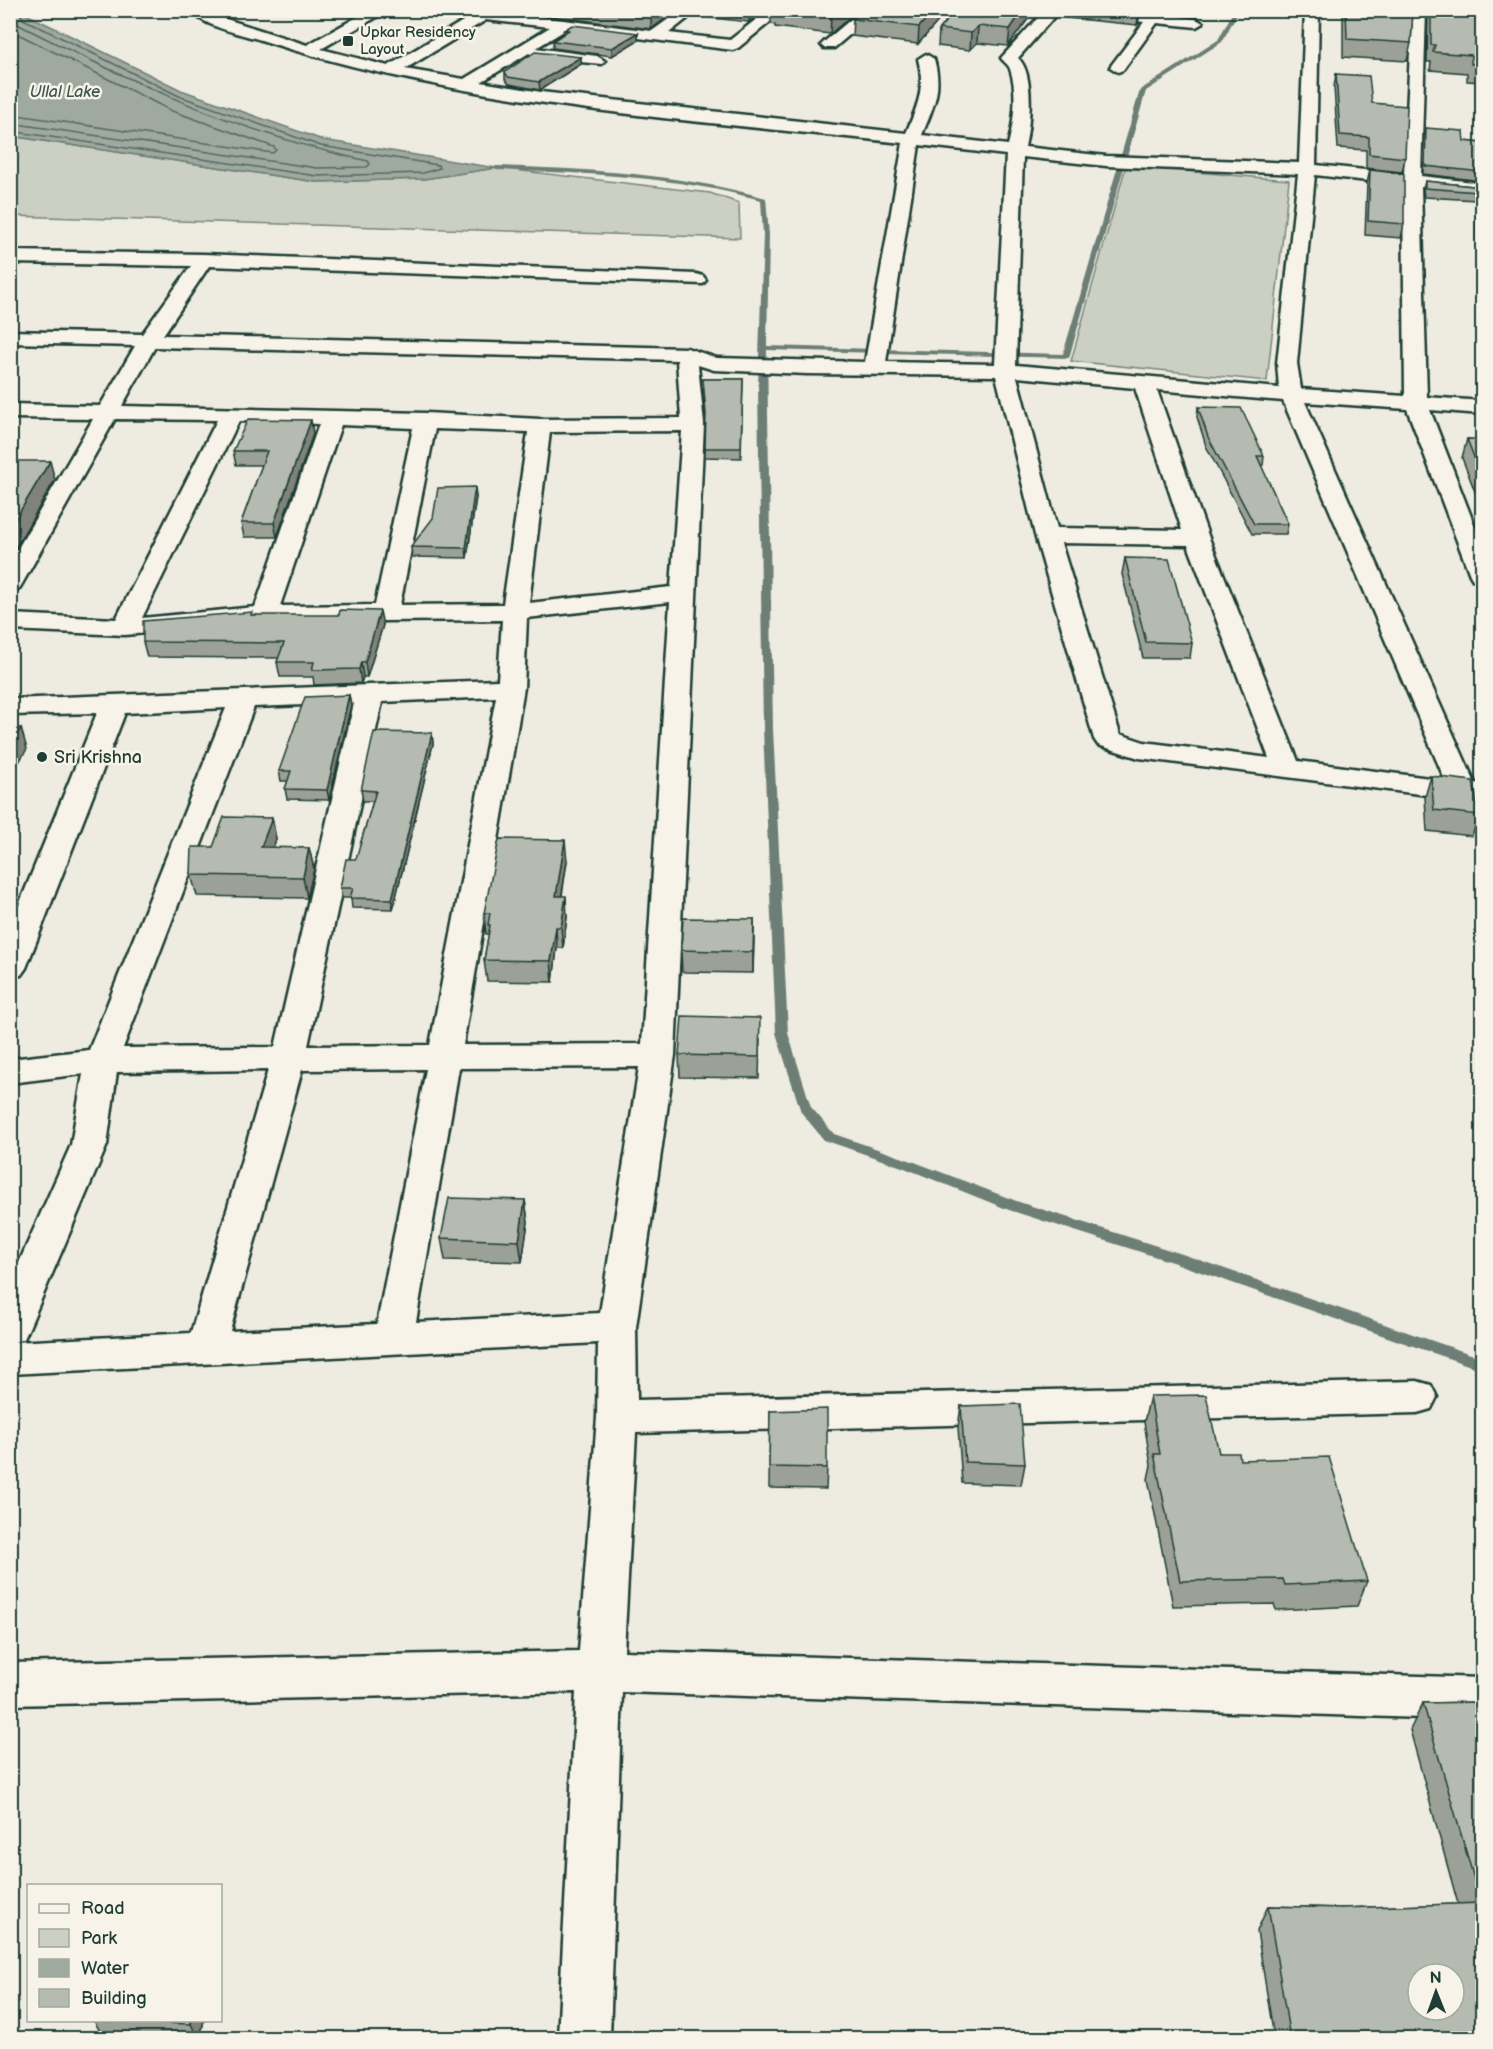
<svg xmlns="http://www.w3.org/2000/svg" width="1493" height="2049" font-family="'Balsamiq Sans',sans-serif">
  <rect width="100%" height="100%" fill="#eeece1"/>
  <filter id="ink" filterUnits="userSpaceOnUse"><feTurbulence type="fractalNoise" baseFrequency=".0167" numOctaves="2"/><feDisplacementMap in="SourceGraphic" scale="12" xChannelSelector="R" yChannelSelector="G"/><feConvolveMatrix kernelMatrix="1 2 1 2 8 2 1 2 1" color-interpolation-filters="sRGB"/></filter>
  <g filter="url(#ink)">
    <g fill="#cccfc4" stroke="#76867c" stroke-width="1.5">
      <polygon points="10,136 316,182 424,179 496,168 710,193 739,203 740,238 11,216"/>
      <polygon points="1126,166 1289,180 1267,381 1071,361"/>
    </g>
    <polygon fill="#9fa99f" stroke="#6c7e74" stroke-width="1.5" points="10,11 20,11 181,90 323,140 496,168 424,179 316,182 11,136"/>
    <g fill="none" stroke-linecap="round" stroke-linejoin="round">
      <g stroke="#52685f" stroke-width="1.5">
        <polyline points="10,30 172,111 274,147 276,150 273,153 10,114"/>
        <path d="M10,123L317,168L367,167L370,164L368,161C243,135 132,82 19,25L13,19L11,10"/>
        <polyline points="10,131 317,176 423,173 440,168 438,165 321,146 179,96 23,19 19,10"/>
      </g>
      <path fill="#6c7e74" fill-rule="evenodd" d="M1234,10H1239L1222,42L1146,91L1069,358L767,350L773,729L788,1033L811,1107L834,1134L912,1161L1019,1202L1182,1254L1482,1358V1370L1172,1262L1009,1210L902,1167L824,1140L801,1112L776,1033L763,729L758,387L763,235L761,200C674,176 586,173 496,170L493,168L496,166C588,169 677,173 766,198L769,235L767,346L1063,354L1140,90L1218,40Z"/>
      <g stroke="#1f3d34" stroke-width="5">
        <g id="minor">
          <path d="M190,10H209L223,18L307,45L370,10H389L321,49L388,66L468,18L442,14L435,10H482L652,31L681,10H698L669,33L730,40L768,10H785L738,48L733,50L567,29L536,48L597,56L605,61L602,64L536,58L529,53L481,82L541,92L906,133C917,107 926,88 918,59L926,54L934,59C943,90 933,107 922,135L1008,145C1014,123 1018,91 1010,69C1009,65 1004,62 1001,58L1045,10H1060L1018,58C1035,73 1030,125 1025,147L1106,156L1299,163L1305,10H1319L1316,165L1404,174L1412,10H1426L1421,176L1482,183V193L1421,187L1427,397L1482,401V414L1430,410L1482,545V582L1473,580L1470,575L1407,409L1305,402L1475,783L1482,784V802L1139,758L1098,745L1094,739L1035,535L996,376L807,374L714,370L698,365L704,424L675,1055L636,1327L637,1400L1417,1381L1431,1385L1437,1397L1431,1409L1417,1413L636,1433L624,1651L1482,1678V1720L622,1692L610,2038H558L576,1692L10,1705V1663L579,1651L597,1417L598,1343L10,1374V1283L71,1145L83,1074L10,1083V1059L89,1050L226,708L125,713L26,968L21,975L10,978V927L97,713L10,715V699L498,680L502,620L265,622L125,635L10,630V614L116,619L217,420L115,419L22,584L19,589L10,591V562L93,419L10,418V404L100,406L135,346L10,343V331L142,334L191,266L10,263V251L204,254L696,274L703,276L706,280L703,284L209,266L163,335L687,348L717,358L865,362L903,143C688,119 467,107 261,40C239,33 206,28 190,10ZM486,20L550,27L464,79L405,69ZM919,145L1006,155L995,364L886,362ZM1023,157L1106,166L1298,174L1277,363L1279,388L1016,365ZM1315,175L1403,185L1405,396L1301,389L1297,363ZM155,347L677,360L681,418L540,419L426,413L122,406ZM1017,377L1135,388L1182,530L1057,528ZM1157,390L1283,401L1445,780L1298,761L1209,538ZM239,421L319,424L255,607L142,618ZM341,425L413,428L375,605L280,606ZM435,429L528,432L503,604L400,605ZM682,431L671,587L529,603L550,432ZM1061,543L1188,545L1269,758L1144,742L1120,734ZM670,602L642,1044L463,1045L524,688L527,618ZM496,697L430,1045L308,1046L382,702ZM354,703L275,1047L123,1048L254,707ZM639,1067L600,1313L416,1322L459,1068ZM426,1069L377,1324L230,1331L302,1070ZM268,1070L191,1333L14,1342L24,1339L29,1328L107,1145L117,1072Z"/>
          <polygon points="862,10 879,10 834,48 824,48 821,45 824,42"/>
          <polygon points="1073,10 1123,10 1196,19 1203,23 1196,27 1157,23 1123,70 1118,72 1110,67 1144,22 1080,14"/>
        </g>
      </g>
      <use href="#minor" fill="#f7f3e8" fill-rule="evenodd"/>
    </g>
    <g fill="#9ca197" stroke="#1f3d34" stroke-width="1.5">
      <polygon points="504,10 677,10 651,29"/>
      <polygon points="694,10 764,10 749,22 694,16"/>
      <polygon points="771,10 858,10 830,34 775,27 775,25 771,24"/>
      <polygon points="863,10 948,10 918,44 852,36 853,19"/>
      <polygon points="956,10 1042,10 1037,15 1031,15 1008,46 977,43 970,50 938,46 939,29"/>
      <polygon points="1057,10 1140,10 1138,24 1137,25 1057,17"/>
      <polygon points="1343,10 1413,10 1411,43 1407,61 1343,57"/>
      <polygon points="1428,10 1482,10 1482,82 1467,81 1467,73 1430,70 1431,62 1427,62"/>
      <polygon points="564,30 638,33 638,40 612,56 553,48 553,41 564,34"/>
      <polygon points="581,57 581,64 540,90 509,84 505,79 505,72"/>
      <polygon points="1336,74 1372,103 1405,158 1402,172 1366,168 1366,150 1338,148 1334,87"/>
      <polygon points="1426,128 1464,141 1482,143 1482,182 1482,181 1423,174 1424,136"/>
      <polygon points="1370,170 1404,224 1401,238 1365,235 1367,183"/>
      <polygon points="1425,181 1482,187 1482,278 1477,277 1476,200 1424,197 1423,189"/>
      <polygon points="703,379 743,379 741,458 705,457 706,419"/>
      <polygon points="1198,407 1264,456 1263,465 1261,466 1288,524 1286,534 1252,534 1206,446 1197,417"/>
      <polygon points="311,420 313,434 277,537 244,537 241,523 262,465 236,465 233,451"/>
      <polygon points="1467,439 1482,440 1482,495 1476,494 1462,458"/>
      <polygon points="476,497 467,558 412,557 411,547"/>
      <polygon points="1125,558 1192,643 1190,658 1143,658 1122,574"/>
      <polygon points="252,615 383,625 367,677 363,677 361,683 314,685 313,677 280,677 277,662 279,658 147,657 143,642"/>
      <polygon points="349,695 351,705 329,800 287,799 285,789 288,781 281,781 279,771"/>
      <polygon points="432,733 433,744 393,909 352,908 351,898 342,898 340,888 356,859 373,801 363,801 361,790"/>
      <polygon points="1431,776 1479,815 1472,836 1427,831 1425,797"/>
      <polygon points="272,818 276,839 273,848 309,848 314,869 307,898 197,896 191,875 213,847"/>
      <polygon points="567,861 562,896 567,917 563,948 557,948 553,982 487,981 484,960 489,934 486,934 484,913"/>
      <polygon points="754,919 753,973 682,972 681,950"/>
      <polygon points="760,1040 759,1078 680,1077 679,1055"/>
      <polygon points="525,1200 528,1222 522,1262 445,1260 441,1238"/>
      <polygon points="1150,1396 1219,1453 1240,1460 1367,1581 1357,1606 1276,1610 1274,1604 1173,1606 1148,1479 1151,1465 1144,1422"/>
      <polygon points="961,1406 1025,1464 1021,1485 962,1483 958,1427"/>
      <polygon points="770,1411 827,1468 826,1489 769,1488"/>
      <polygon points="1482,1702 1482,2038 1274,2038 1257,1931 1268,1906 1342,1908 1458,1904 1410,1730 1423,1703"/>
      <polygon points="204,2020 200,2038 104,2038 94,2021"/>
    </g>
    <g fill="#7f837b" stroke="#1f3d34" stroke-width="1.5">
      <polygon points="653,10 677,10 651,29 651,12"/>
      <polygon points="749,10 764,10 749,22"/>
      <polygon points="839,10 858,10 830,34 831,17"/>
      <polygon points="934,10 948,10 918,44 919,27"/>
      <polygon points="1023,10 1031,10 1031,15 1008,46 1010,29"/>
      <polygon points="1139,10 1140,10 1138,24 1137,25"/>
      <polygon points="978,26 977,43 970,50 971,33"/>
      <polygon points="638,33 638,40 612,56 612,48"/>
      <polygon points="581,57 581,64 540,90 539,82"/>
      <polygon points="311,420 313,434 277,537 274,523"/>
      <polygon points="50,461 55,480 10,557 10,528"/>
      <polygon points="475,487 476,497 467,558 466,548"/>
      <polygon points="380,611 383,625 367,677 365,662"/>
      <polygon points="361,662 363,677 361,683 359,669"/>
      <polygon points="349,695 351,705 329,800 327,790"/>
      <polygon points="21,728 27,749 10,777 10,745"/>
      <polygon points="432,733 433,744 393,909 392,899"/>
      <polygon points="272,818 276,839 266,869 261,847"/>
      <polygon points="565,840 567,861 558,917 556,896"/>
      <polygon points="309,848 314,869 307,898 303,877"/>
      <polygon points="566,896 567,917 563,948 561,927"/>
      <polygon points="754,919 754,941 753,973 753,952"/>
      <polygon points="556,927 557,948 553,982 551,961"/>
      <polygon points="525,1200 528,1222 522,1262 519,1241"/>
      <polygon points="191,2020 204,2020 200,2038 198,2038 191,2024"/>
    </g>
    <g fill="#b5bbb0" stroke="#1f3d34" stroke-width="1.5" fill-rule="evenodd">
      <polygon points="776,10 839,10 831,17"/>
      <polygon points="863,10 934,10 919,27 853,19"/>
      <polygon points="956,10 1023,10 1010,29 978,26 971,33 939,29"/>
      <polygon points="1346,10 1413,10 1411,43 1347,39"/>
      <polygon points="1431,10 1482,10 1482,64 1471,64 1471,55 1433,52 1435,45 1431,45"/>
      <polygon points="572,25 638,33 612,48 553,41 569,30 564,30"/>
      <polygon points="535,52 581,57 539,82 508,77 505,72"/>
      <polygon points="1336,74 1369,76 1372,103 1407,106 1405,158 1369,154 1369,137 1340,135"/>
      <polygon points="1426,128 1463,131 1464,141 1482,143 1482,172 1425,166"/>
      <polygon points="1370,170 1404,174 1404,224 1368,221"/>
      <polygon points="1425,181 1482,187 1482,269 1479,268 1478,192 1425,188"/>
      <polygon points="703,379 743,379 741,448 705,448 706,414"/>
      <polygon points="1198,407 1241,408 1264,456 1257,456 1288,524 1254,524 1208,437"/>
      <polygon points="248,419 311,420 274,523 241,523 267,451 233,451"/>
      <polygon points="1467,439 1482,440 1482,475 1481,475"/>
      <polygon points="10,461 50,461 10,528"/>
      <polygon points="475,487 466,548 411,547 433,518 438,488"/>
      <polygon points="1125,558 1169,559 1192,643 1146,642"/>
      <polygon points="340,610 380,611 365,662 361,662 359,669 312,670 314,662 277,662 284,643 143,642 143,621 252,612 251,615 339,615"/>
      <polygon points="349,695 327,790 285,789 291,771 279,771 305,697"/>
      <polygon points="10,728 21,728 10,745"/>
      <polygon points="374,732 432,733 392,899 350,898 353,888 340,888 346,859 356,859 376,791 361,790"/>
      <polygon points="1431,776 1473,781 1479,815 1434,810"/>
      <polygon points="224,817 272,818 261,847 309,848 303,877 191,875 192,847 213,847"/>
      <polygon points="499,839 565,840 556,896 566,896 561,927 556,927 551,961 484,960 490,925 488,925 490,913 484,913"/>
      <polygon points="683,918 754,919 753,952 681,950"/>
      <polygon points="682,1016 760,1018 759,1057 679,1055"/>
      <polygon points="449,1198 525,1200 519,1241 441,1238"/>
      <polygon points="1206,1395 1219,1453 1239,1453 1240,1460 1329,1457 1367,1581 1285,1585 1283,1579 1180,1581 1154,1454 1160,1454 1150,1396"/>
      <polygon points="1020,1404 1025,1464 965,1462 961,1406"/>
      <polygon points="827,1409 827,1468 769,1467 770,1411"/>
      <path d="M1482,1702V2038H1290L1268,1906L1342,1908L1481,1903L1423,1703ZM1418,1974H1454V2010H1418Z"/>
      <polygon points="94,2020 191,2020 191,2024 94,2021"/>
    </g>
  </g>
  <g fill="#1f3d34" stroke="#f7f3e8" stroke-width="2">
    <rect x="342" y="35" width="12" height="12" rx="3"/>
    <circle cx="42" cy="757" r="6"/>
  </g>
  <g text-anchor="middle" stroke-width="5" stroke-linejoin="round" paint-order="stroke">
    <g font-size="15" fill="#1f3d34" stroke="#f7f3e8" text-anchor="start">
      <text x="360" y="37">Upkar Residency<tspan x="360" dy="17">Layout</tspan></text>
    </g>
    <g font-size="16" font-style="italic" fill="#3f584f" stroke="#f7f3e8">
      <text x="65" y="97">Ullal Lake</text>
    </g>
    <g font-size="18" fill="#1f3d34" stroke="#f7f3e8" text-anchor="start">
      <text x="54" y="763">Sri Krishna</text>
    </g>
  </g>
  <rect width="1493" height="2049" fill="none" stroke="#f7f3e8" stroke-width="36"/>
  <rect x="18" y="18" width="1457" height="2013" fill="none" stroke="#1f3d34" stroke-width="2" filter="url(#ink)"/>
  <rect x="27" y="1884" width="195" height="138" fill="#f7f3e8" stroke="#a1aaa0" stroke-width="1.5"/>
  <rect x="39" y="1904" width="30" height="9" fill="#f7f3e8" stroke="#a1aaa0" stroke-width="1.5"/>
  <text x="81" y="1914" font-size="18" fill="#1f3d34">Road</text>
  <rect x="39" y="1929" width="30" height="18" fill="#cccfc4" stroke="#a1aaa0" stroke-width="1.5"/>
  <text x="81" y="1944" font-size="18" fill="#1f3d34">Park</text>
  <rect x="39" y="1959" width="30" height="18" fill="#9fa99f" stroke="#a1aaa0" stroke-width="1.5"/>
  <text x="81" y="1974" font-size="18" fill="#1f3d34">Water</text>
  <rect x="39" y="1989" width="30" height="18" fill="#b5bbb0" stroke="#a1aaa0" stroke-width="1.5"/>
  <text x="81" y="2004" font-size="18" fill="#1f3d34">Building</text>
  <g transform="translate(1436 1992) rotate(359)"><circle r="28" fill="#f7f3e8" stroke="#a1aaa0" stroke-width="1.5"/>
  <path d="M0-4.5L10 22L0 15L-10 22Z" fill="#1f3d34"/>
  <text y="-9" font-size="16" font-weight="bold" text-anchor="middle" fill="#1f3d34">N</text>
  </g>
</svg>
